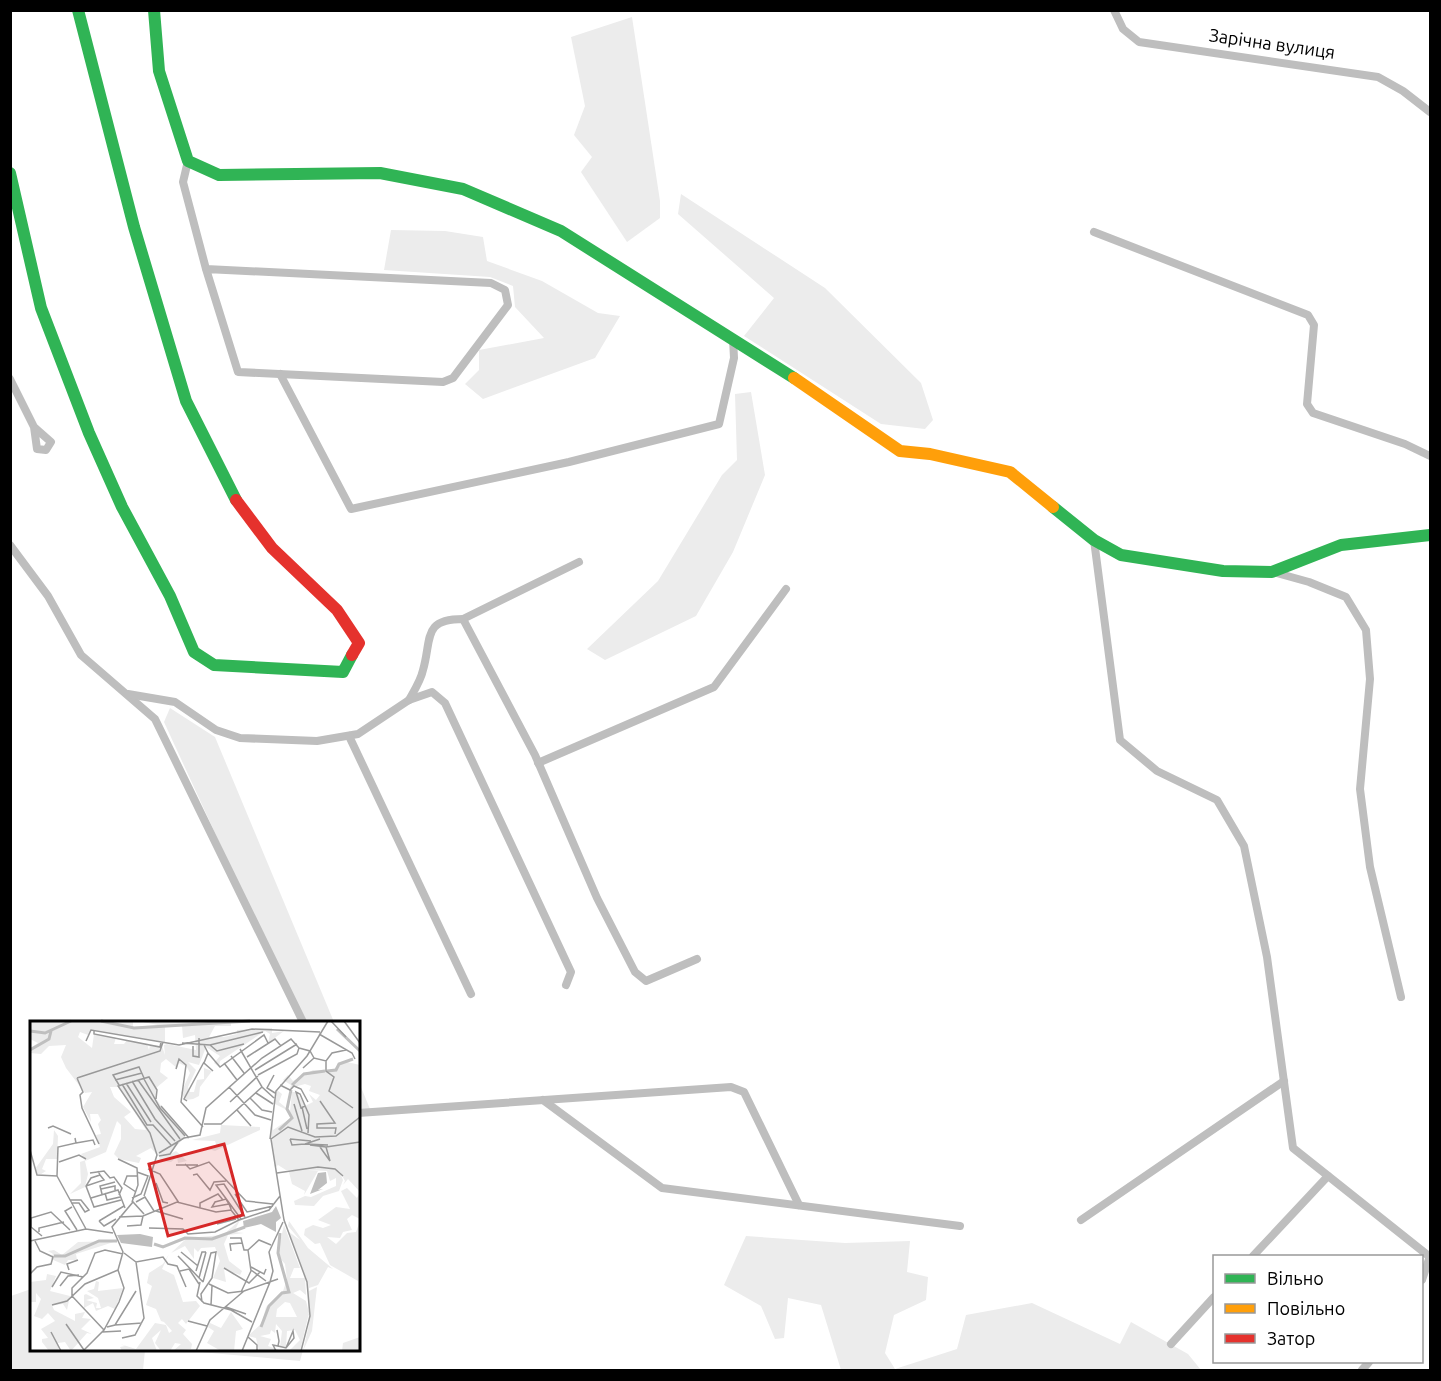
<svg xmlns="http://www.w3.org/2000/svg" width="1441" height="1381" font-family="Ubuntu,sans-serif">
  <rect width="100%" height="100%" fill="#fff"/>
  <g fill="#ececec">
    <polygon points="632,17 660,201 660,218 627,242 581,172 592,157 574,135 585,106 571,37"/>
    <polygon points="681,194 825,288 921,383 933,420 925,429 881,424 744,336 774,298 678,214"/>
    <polygon points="391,230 445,231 483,237 487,261 542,281 598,313 620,316 595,358 483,399 465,384 479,370 479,350 544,338 515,307 513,286 490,277 384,270"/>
    <polygon points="751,392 765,475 733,552 696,616 605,660 587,649 658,581 722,475 737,460 735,394"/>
    <polygon points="170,708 215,737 334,1022 302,1022 164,722"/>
    <polygon points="358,1080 370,1109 358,1111"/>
    <polygon points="746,1236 845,1243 910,1241 907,1272 928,1277 926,1300 894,1315 885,1353 895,1369 957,1349 966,1315 1032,1303 1120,1344 1131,1322 1188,1354 1201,1370 841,1370 821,1305 788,1298 784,1338 775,1339 761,1306 724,1285"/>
    <polygon points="31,1289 32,1350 145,1350 143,1370 11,1370 11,1296"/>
    <polygon points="178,1350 303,1350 300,1361"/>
  </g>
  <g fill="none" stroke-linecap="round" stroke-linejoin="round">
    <g stroke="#bebebe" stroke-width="8">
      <polyline points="1114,10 1123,29 1139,42 1378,77 1403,91 1430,112"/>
      <polyline points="188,161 183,182 206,269 238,372 443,382 453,378 508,305 505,290 491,283 206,269"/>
      <polyline points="1094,232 1308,315 1314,325 1307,404 1313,413 1405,444 1430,456"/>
      <polyline points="280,374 351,509 569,462 719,424 734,358 733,339"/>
      <polyline points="10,379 34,427 37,449 46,450 51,442 34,427"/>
      <polyline points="1094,540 1120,740 1157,771 1217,800 1244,846 1267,957 1293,1148 1430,1257"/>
      <polyline points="10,545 48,596 81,655 155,719 303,1022"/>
      <polyline points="1273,572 1309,582 1346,597 1366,630 1370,679 1360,789 1370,867 1401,997"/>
      <polyline points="463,619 579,562"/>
      <polyline points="128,694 175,702 216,730 240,738 317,741 358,734 409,700 432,692 445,703 571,972 566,985"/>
      <path d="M409,700C414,691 421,680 423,670C432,639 422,619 463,619L535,755L597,898L635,972L646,981L697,959"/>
      <polyline points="349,736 471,994"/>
      <polyline points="538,763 714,687 786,589"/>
      <polyline points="543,1100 662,1188 960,1226"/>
      <polyline points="358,1113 731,1087 744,1092 799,1205"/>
      <polyline points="1081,1220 1284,1081"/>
      <polyline points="1253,1256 1328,1176"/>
      <polyline points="1422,1280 1430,1256"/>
      <polyline points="1171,1344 1214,1297"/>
      <polyline points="1362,1370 1369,1362"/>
    </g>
    <g stroke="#30b455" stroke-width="12">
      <polyline points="78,10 134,227 186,401 236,500"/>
      <polyline points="154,10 159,71 188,161 219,175 380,173 463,189 561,231 794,378"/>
      <polyline points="10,173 41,308 89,433 122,507 170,596 194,652 214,665 343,672 352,655"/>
      <polyline points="1053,507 1094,540 1121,555 1223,571 1272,572 1341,545 1430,535"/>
    </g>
    <polyline stroke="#ff9f0a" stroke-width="12" points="794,378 900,451 930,454 1010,472 1053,507"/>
    <polyline stroke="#e5322d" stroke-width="12" points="236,500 272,548 337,610 359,643 352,655"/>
  </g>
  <g text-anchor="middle" stroke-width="6" stroke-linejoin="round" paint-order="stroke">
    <g font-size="18" fill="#000" stroke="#fff">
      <text transform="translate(1272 44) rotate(8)" y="6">Зарічна вулиця</text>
    </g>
  </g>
  <g transform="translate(30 1021)">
    <rect width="330" height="330" fill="#fff"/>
    <path d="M0,0H103V6L128,4L108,0H201V5H185L179,16H194L207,13V9L242,7V12L254,10L238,22L240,13L235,10L190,40L189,46L184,42L190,35L176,26L169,44L158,41L166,49L158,66L160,71H164L167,59L174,58V47L182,50L170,66L169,75L163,78L156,79L151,72L160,52L157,46L149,42L147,47L136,38L131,42L130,51L138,57L126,67V78L155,116L138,134L146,130L157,140L148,142L147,136L141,141L132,140L129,137L134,133L128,135L121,127L106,135L111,137L109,142L89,138L84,133L91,118V104L87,100L76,131L55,140L58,153L55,166L40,173L51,162L50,141L56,139L51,133L70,126L66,114L71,113L68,103L71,99L68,93H60L61,101L53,86L62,71L55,72L36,47L31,36L36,24L19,25L11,33L0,32V27L8,22L0,18ZM135,5H152L153,17L165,14L166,29L137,23L134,24L135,34L132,25L120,24L119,29L117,23L97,19L94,23H84L86,17L64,13L62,27L48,16L50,11L58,14L61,9L135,21ZM80,66H88L116,109L105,108L94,96L101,91L84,76ZM325,37L317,41L330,44V198L322,194L317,198L322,209L313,211L310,217L297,216L306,223L317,212L326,211L330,200L328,260L300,244L290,222L285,223L274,214L275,208L283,204L293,207L301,204L288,199L306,186L320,188L311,170L317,167L327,177L330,171L318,158L313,164L315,160L309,149L313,159L309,170L293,175L284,185L265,184L264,180L275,175L281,176L306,165V157L300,160L297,150L278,149L288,150L274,174L275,170L262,163L259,151L267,149H256L248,144L245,147L241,114L242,93L243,109L261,97L257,89L243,82L247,69L252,73L249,81L260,90L262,71H267L275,85L283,81L279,73L286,79L290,74L279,70L281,65L275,63L260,67L261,64L253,59L258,54L263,60L283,49L302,50L311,41ZM191,104L230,106V109L185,130L179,128L187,126L185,120L162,119L190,112ZM24,109L28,115L27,138H16L12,148L16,150L8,155L5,148L23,123ZM210,199L204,211L214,212L198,214L194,223L199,240L212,250L210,254L194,248L196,261L183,257L190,240L185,226L171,227L168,231L164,227V238L155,225L141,232L157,217L193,214ZM259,200L278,227L303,248L298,246L288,264L279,267V270L287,266L282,310L273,330L279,303L278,263L259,211L270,219L258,205ZM254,204L270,247H264L260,257H275L276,274L270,269L263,272L276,280L279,292L270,330H259L270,319L265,309L257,310L256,326H250L252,310L246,303L245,312L241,309L240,313L230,315L241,318L238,325L252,330H229L226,317L218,315L232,302L236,286L253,270L257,258L255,243L247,234ZM255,281L260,282L267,296H246L247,288ZM87,220L46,233L47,239H38L35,244L21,238L23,233L18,230L24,229L32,234L48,221ZM139,233L132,248L144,254L153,281L166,280L170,285L156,303L152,298L148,302L156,309L153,313L162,323L161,328L143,330L151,323L145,322L140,330H131L125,322L131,309L122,317L127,330H92L90,326L95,325L90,323L106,328L125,302L136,304L139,312L142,310L134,301L131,300L126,288L116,284L122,265L117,262L119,252L133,243ZM17,253L26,255L20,270L40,275L37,289L33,283L22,284L24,289L45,300V293L55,291L52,297L61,298L51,308L62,313L57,312L41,330L35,321L28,322L29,330H19L12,321V318L18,317L11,308L25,300L18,292L12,298L4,295L11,278L6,272V281H0V261L16,259ZM66,260L69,261L68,270L93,267L85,288L78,285L66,290L63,282L54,287V274L56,273L64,277L56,279L67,282L66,287H71L68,277L57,270L64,268ZM201,291L213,308L206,310L204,330H191L177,322L184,310L178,306L180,302L191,307ZM330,316V330H312L313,322Z" fill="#ececec" fill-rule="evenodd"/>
    <path d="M296,151L297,162L288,169L293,168L280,173L288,152ZM246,185L251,197L246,201V211L231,203L214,207L213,200L242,191ZM110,213L123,216L122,226L91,222L87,214Z" fill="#bfbfbf"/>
    <path fill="none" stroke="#bfbfbf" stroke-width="3" d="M71,0L104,7L220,0M307,8L330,30M0,10L15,12L41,0M0,29L19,18L21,10M297,50L306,49L309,43L323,38M262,64L274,53L295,50M249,109L262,97L257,88L261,69M124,223L133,226L155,217L182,218L215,206M24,235H35L69,220H87M231,306L239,285L252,272L259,271L248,232L250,212"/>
    <path fill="none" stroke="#999" stroke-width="1.5" d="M301,0L316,16M314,0L330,22M64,9V13L130,26L131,21M289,13L322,32L325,38M56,20L61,9L149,24L222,8L290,11M152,22L180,24L233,11M174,24L178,32L174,42L183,50M180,24L187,30L214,23M163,25V35L169,36V17M269,27L280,30L284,37M210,28L232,66L244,77M178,32L190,46L234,14L238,22M201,35L214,52M217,36L245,18L251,25M296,40V50L304,56L299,70L323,87M194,42L207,59M273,47L284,37L296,40L302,32L316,29M146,48L149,38L156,44L151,81L173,106M225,49L267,23M228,54L267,33L269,27M244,54L237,67L245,72M47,57L130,30L133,21M47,57L53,71L50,74L52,87L69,123M114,58L130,87L155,115M85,59L112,52M108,59L150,118M102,60L125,98L145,120M96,62L121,101M92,63L117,104H123L141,124M89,64L83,54L109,46L114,57M250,64L260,69L264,65L271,68L278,81M199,66L225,94L241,99M226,72L243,83M220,77L232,89L242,91M157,80L154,78L174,41M290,80L305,102L287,103V107H306L305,113M200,81L228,55M264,83L272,110M131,85L159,117M275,85L271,87L266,71L270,73L279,94L278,112M272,86L277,108M207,89L221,105M174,103H191L232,66M18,107L23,105L41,113M240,118L246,70L277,35L298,0M260,118L281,120M260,118L262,124L275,123M290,118L275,123L298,124M46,122L63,119L65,124M280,124L296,126L330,121M290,126L300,140L296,126M0,129L7,154L27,155L28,126L46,122L45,117M129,132L154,117L170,114L176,87L232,37L261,18L269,27M129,135L140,133L148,121M88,138L107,147L108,164L102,181M29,141L49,134L56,138M155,143L160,148L179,141L216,180L243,183M146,144H168M118,148L130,153L149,182M68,150L70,154L61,157L56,165L64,186L91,179M60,152L74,150L80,157L84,156L92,167L89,174M247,152L288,146L305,148L313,155M163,154L167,153L180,169L184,161L196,160M27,155L56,208M126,162L133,181L138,182M56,165L74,159L70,154M71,168L85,165V169M106,171L94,163L97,155H107M75,172L77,179L90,176M72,173L70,165L85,161M205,173L217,191L243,185M114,175L127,134L120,112L88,65L119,56L127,69L126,78M61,177L88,169L95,187M102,177L111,173L118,155L107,151M40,179H51L59,189L55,191L49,182H41M106,181L115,176L124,190M199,183L182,186L185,181L196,178L199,183L201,188V189M42,186L35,190L47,209M170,187V182L188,173L193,179M126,190L153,198M89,196L113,195L147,181L186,191L201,189L209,199L239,189L250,175M211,198L186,164L194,163L215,196M69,200L94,185M69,200L74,205L86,198M187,203L206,198M97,205L111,204L113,195M119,207L153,208L158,213L185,211L209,199M9,211V207L34,201M12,215L1,206V197L21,191L40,209M200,217H211L214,229H218M0,220L56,208L83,212M218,229L229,219L241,224M201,230L200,223L212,222M151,231L168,245M94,232L106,241L133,236L138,243L147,245L156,266M148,235L173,261M221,246L234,253L236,248M39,249L37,243L48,239M88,249L93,231L82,206L103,181L114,193M221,249L236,260M150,250L159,248L169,263M166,250L172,231H176M0,253L7,246L21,243L23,236L10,230L5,220M204,253L194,247L219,262L230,251M169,257L176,231M170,261L167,275L174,282L201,289L222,301M179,263L198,272L214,270M30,265L38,255L49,254M22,266L31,251L53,256M214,270L248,258M211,271L221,250L218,229M172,281L171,273L182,257L186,231L181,232L173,261M22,284L37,280L55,263L88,249M181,284L182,265M196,286L216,293M158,300L177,305M36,303L54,329M85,304L112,302M77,306L85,304L106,270M74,309L42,275V267L57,252L65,232L75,229L93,233M21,311L31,330M72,311L91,310M218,316L227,324V330M92,317L105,314L114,297L106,241M248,325L256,327L264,317L263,310L256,327M53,330L74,309L89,281L94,267L88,249M166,330L180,299L214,270M212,330L240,261L243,250L239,231L253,201M246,330L243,324L248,325L249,320L247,309M271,330L280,295L277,261L254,199L241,118L258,106L285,116L306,115L330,96"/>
    <path fill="#d62828" fill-opacity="0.15" stroke="#d62828" stroke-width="3" d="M194,123L213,194L138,215L119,143Z"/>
    <rect width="330" height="330" fill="none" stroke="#000" stroke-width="3"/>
  </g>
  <rect width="1441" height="1381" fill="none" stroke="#000000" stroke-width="24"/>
  <rect x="1213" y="1255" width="210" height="108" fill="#ffffff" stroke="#999999" stroke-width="1.5"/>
  <rect x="1225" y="1274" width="30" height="9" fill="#30b455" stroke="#999999" stroke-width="1.5"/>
  <text x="1267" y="1285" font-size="18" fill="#000000">Вільно</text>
  <rect x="1225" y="1304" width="30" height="9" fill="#ff9f0a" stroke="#999999" stroke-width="1.5"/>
  <text x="1267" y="1315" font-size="18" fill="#000000">Повільно</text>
  <rect x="1225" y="1334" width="30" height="9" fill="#e5322d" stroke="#999999" stroke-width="1.5"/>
  <text x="1267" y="1345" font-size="18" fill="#000000">Затор</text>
</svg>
